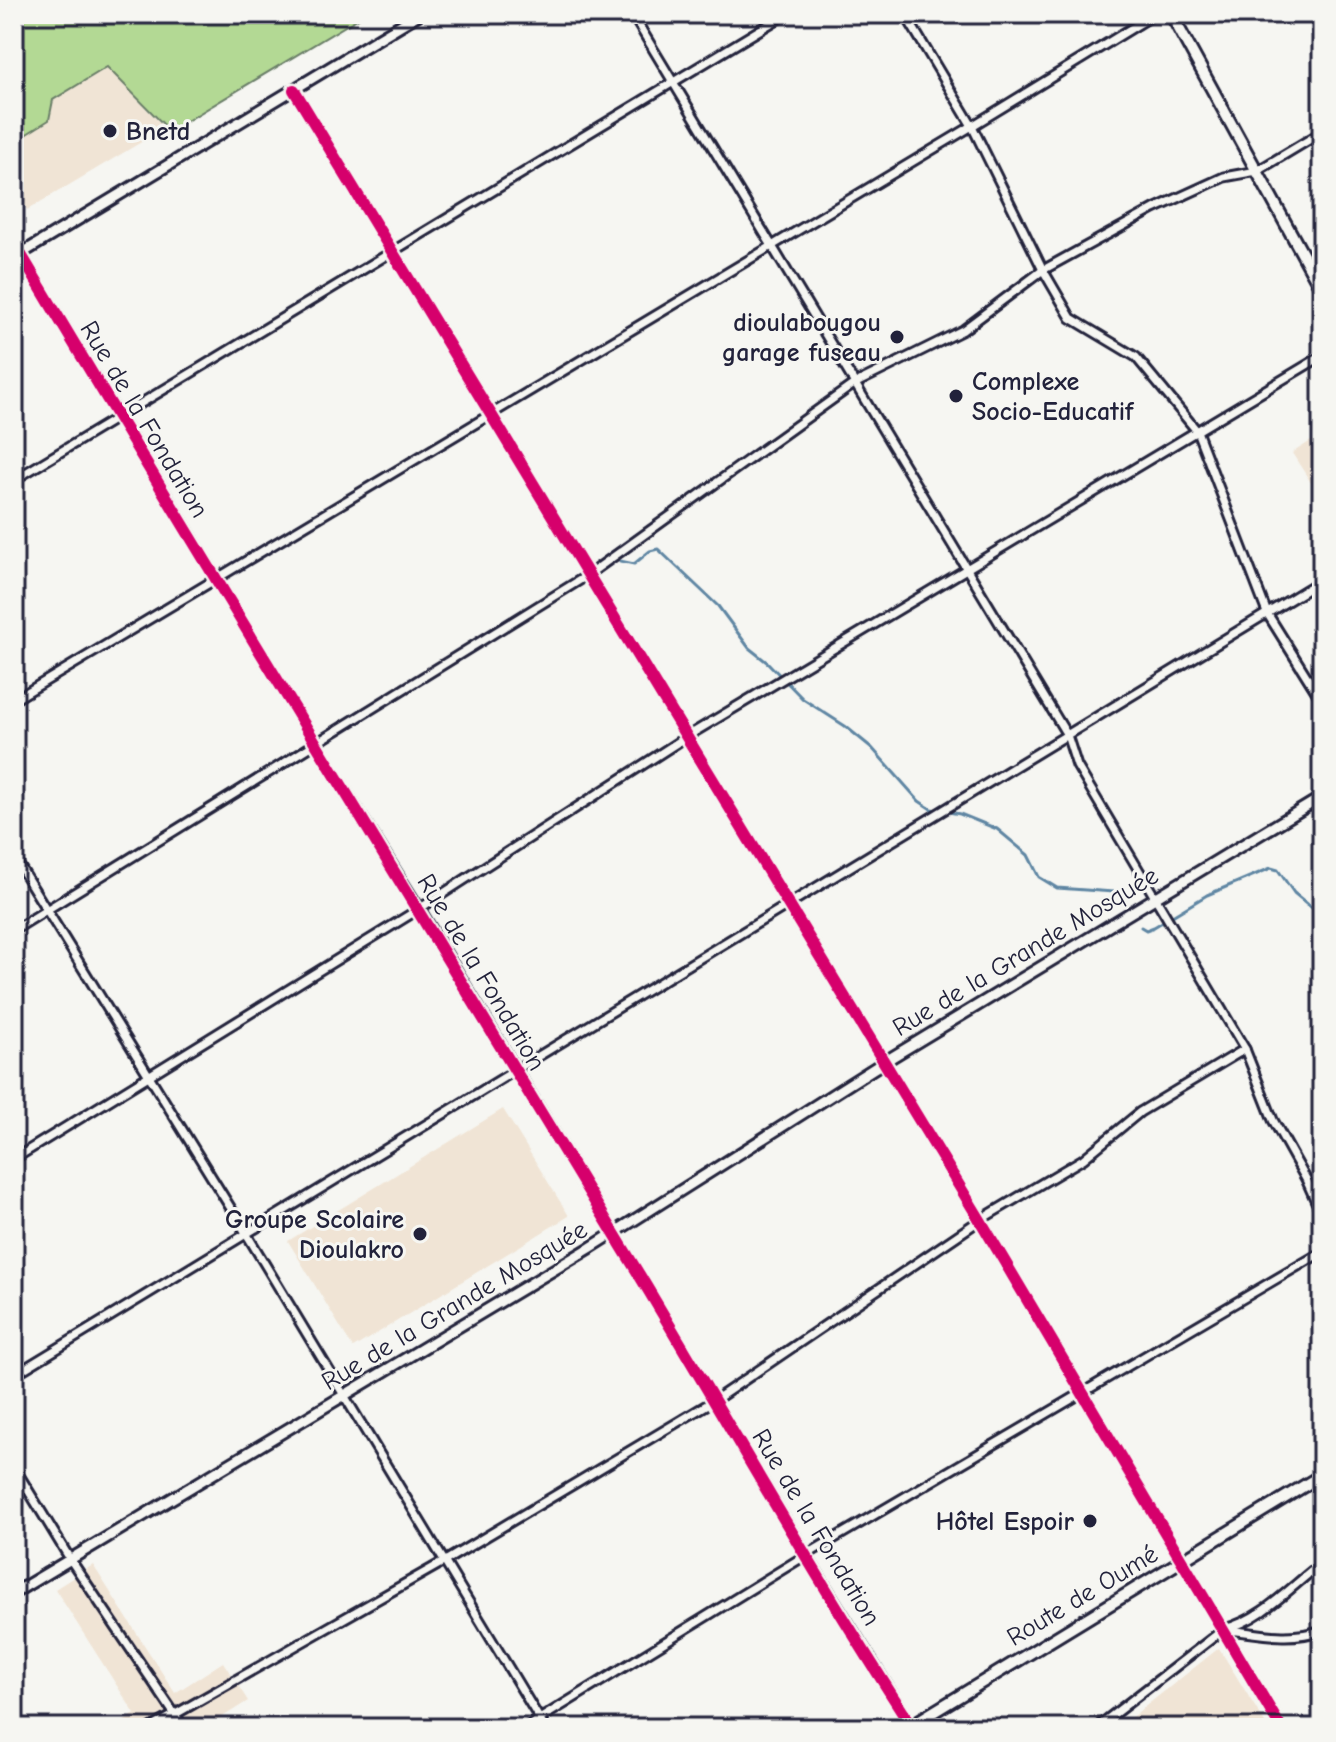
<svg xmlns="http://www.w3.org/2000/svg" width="1336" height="1742" font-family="'Comic Neue',sans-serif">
  <rect width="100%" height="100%" fill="#f6f6f2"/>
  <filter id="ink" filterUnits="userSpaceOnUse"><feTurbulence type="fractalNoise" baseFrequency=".0125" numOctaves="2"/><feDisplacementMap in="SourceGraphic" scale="16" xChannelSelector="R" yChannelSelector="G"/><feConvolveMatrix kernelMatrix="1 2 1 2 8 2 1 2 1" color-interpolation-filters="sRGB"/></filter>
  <g filter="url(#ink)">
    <g fill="#f0e4d5">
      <polygon points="107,67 165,128 27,210 14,188 14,142 49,120 53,100"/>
      <polygon points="1322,434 1322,500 1292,453"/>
      <polygon points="503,1109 569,1216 353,1348 288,1241"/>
      <polygon points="93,1565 175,1693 223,1662 248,1701 205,1728 114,1728 135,1714 55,1589"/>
      <polygon points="1219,1648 1268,1728 1118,1728"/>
    </g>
    <polygon fill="#b3d994" stroke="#6a7e68" stroke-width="2" points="14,14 365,14 170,131 107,67 53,100 49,120 14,142"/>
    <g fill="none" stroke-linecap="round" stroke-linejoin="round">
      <g stroke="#5f86a3" stroke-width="3">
        <polyline points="620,561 634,564 650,551 658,549 718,606 749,648 768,663 803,699 845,726 872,748 919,801 931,809 960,814 997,829 1028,855 1039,877 1057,888 1114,892 1122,896 1126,903"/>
        <polyline points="1141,927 1146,930 1154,927 1207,895 1271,868 1278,870 1294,893 1322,916"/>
      </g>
      <g stroke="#22223b" stroke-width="13">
        <g id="minor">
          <polyline points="632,14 1067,735 1077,766 1245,1049 1273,1120 1306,1179 1322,1215"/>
          <polyline points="905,14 972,126 1043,270 1071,318 1136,357 1197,431 1267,613 1322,701"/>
          <polyline points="294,90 980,1220 1281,1728"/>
          <polyline points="14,480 786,14"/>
          <polyline points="14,700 972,126 1155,14"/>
          <polyline points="14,857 246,1233 545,1728"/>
          <polyline points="14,930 588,575 854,384 963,330 1043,270 1154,209 1224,177 1257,171 1322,132"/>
          <polyline points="14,1159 419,909 686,737 1322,356"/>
          <polyline points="14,1375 1322,580"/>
          <polyline points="14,1467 70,1559 184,1728"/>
          <path d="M1230,1630C1261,1634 1291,1641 1322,1630"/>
          <polyline points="151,1728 445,1561 715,1400 980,1220 1083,1159 1140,1112 1245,1049"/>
          <polyline points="525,1728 806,1555 1322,1252"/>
          <path d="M1096,1728L1224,1629C1262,1620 1291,1586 1322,1563"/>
        </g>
      </g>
      <g stroke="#22223b" stroke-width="15">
        <g id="tertiary">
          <polyline points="14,243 316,744 419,909 628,1256 806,1555 911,1725"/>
          <polyline points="14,258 419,14"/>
          <polyline points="14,1593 590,1248 884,1062 1322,797"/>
        </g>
      </g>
      <g stroke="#22223b" stroke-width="16">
        <g id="secondary">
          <polyline points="1171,14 1322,290"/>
          <polyline points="907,1728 1322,1475"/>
        </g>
      </g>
      <use href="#minor" stroke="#f6f6f2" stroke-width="7"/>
      <use href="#tertiary" stroke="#f6f6f2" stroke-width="9"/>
      <use href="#secondary" stroke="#f6f6f2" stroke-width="10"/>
      <g stroke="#f6f6f2" stroke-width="17">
        <g id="cycleway">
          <polyline points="294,90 980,1220 1281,1728"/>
          <path d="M14,243C216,583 424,919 629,1258C724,1414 813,1575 913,1728"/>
        </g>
      </g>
      <use href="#cycleway" stroke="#d6006c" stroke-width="12"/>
    </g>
  </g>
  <g fill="#22223b" stroke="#f6f6f2" stroke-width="3">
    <circle cx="110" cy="131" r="8"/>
    <circle cx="897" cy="337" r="8"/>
    <circle cx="956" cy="396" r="8"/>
    <circle cx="420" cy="1234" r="8"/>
    <circle cx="1090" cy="1521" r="8"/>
  </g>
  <g text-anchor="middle" stroke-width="6" stroke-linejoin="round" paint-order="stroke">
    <g font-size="26" font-weight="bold" fill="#22223b" stroke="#f6f6f2" text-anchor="end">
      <text x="126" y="140" text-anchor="start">Bnetd</text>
      <text x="881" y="331">dioulabougou<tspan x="881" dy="30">garage fuseau</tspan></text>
      <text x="972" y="390" text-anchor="start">Complexe<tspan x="972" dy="30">Socio-Educatif</tspan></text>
      <text x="404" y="1228">Groupe Scolaire<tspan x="404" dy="30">Dioulakro</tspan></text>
      <text x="1074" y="1530">Hôtel Espoir</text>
    </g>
    <g font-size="26" fill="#22223b" stroke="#f6f6f2">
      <text transform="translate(145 419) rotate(59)" y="9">Rue de la Fondation</text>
      <text transform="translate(1025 951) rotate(-31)" y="9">Rue de la Grande Mosquée</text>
      <text transform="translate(482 972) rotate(59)" y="9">Rue de la Fondation</text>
      <text transform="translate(454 1305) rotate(-31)" y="9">Rue de la Grande Mosquée</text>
      <text transform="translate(817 1527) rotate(59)" y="9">Rue de la Fondation</text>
      <text transform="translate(1082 1595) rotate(-31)" y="9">Route de Oumé</text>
    </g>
  </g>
  <rect width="1336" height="1742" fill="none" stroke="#f6f6f2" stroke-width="48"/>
  <rect x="24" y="24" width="1288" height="1694" fill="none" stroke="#22223b" stroke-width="3" filter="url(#ink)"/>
</svg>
